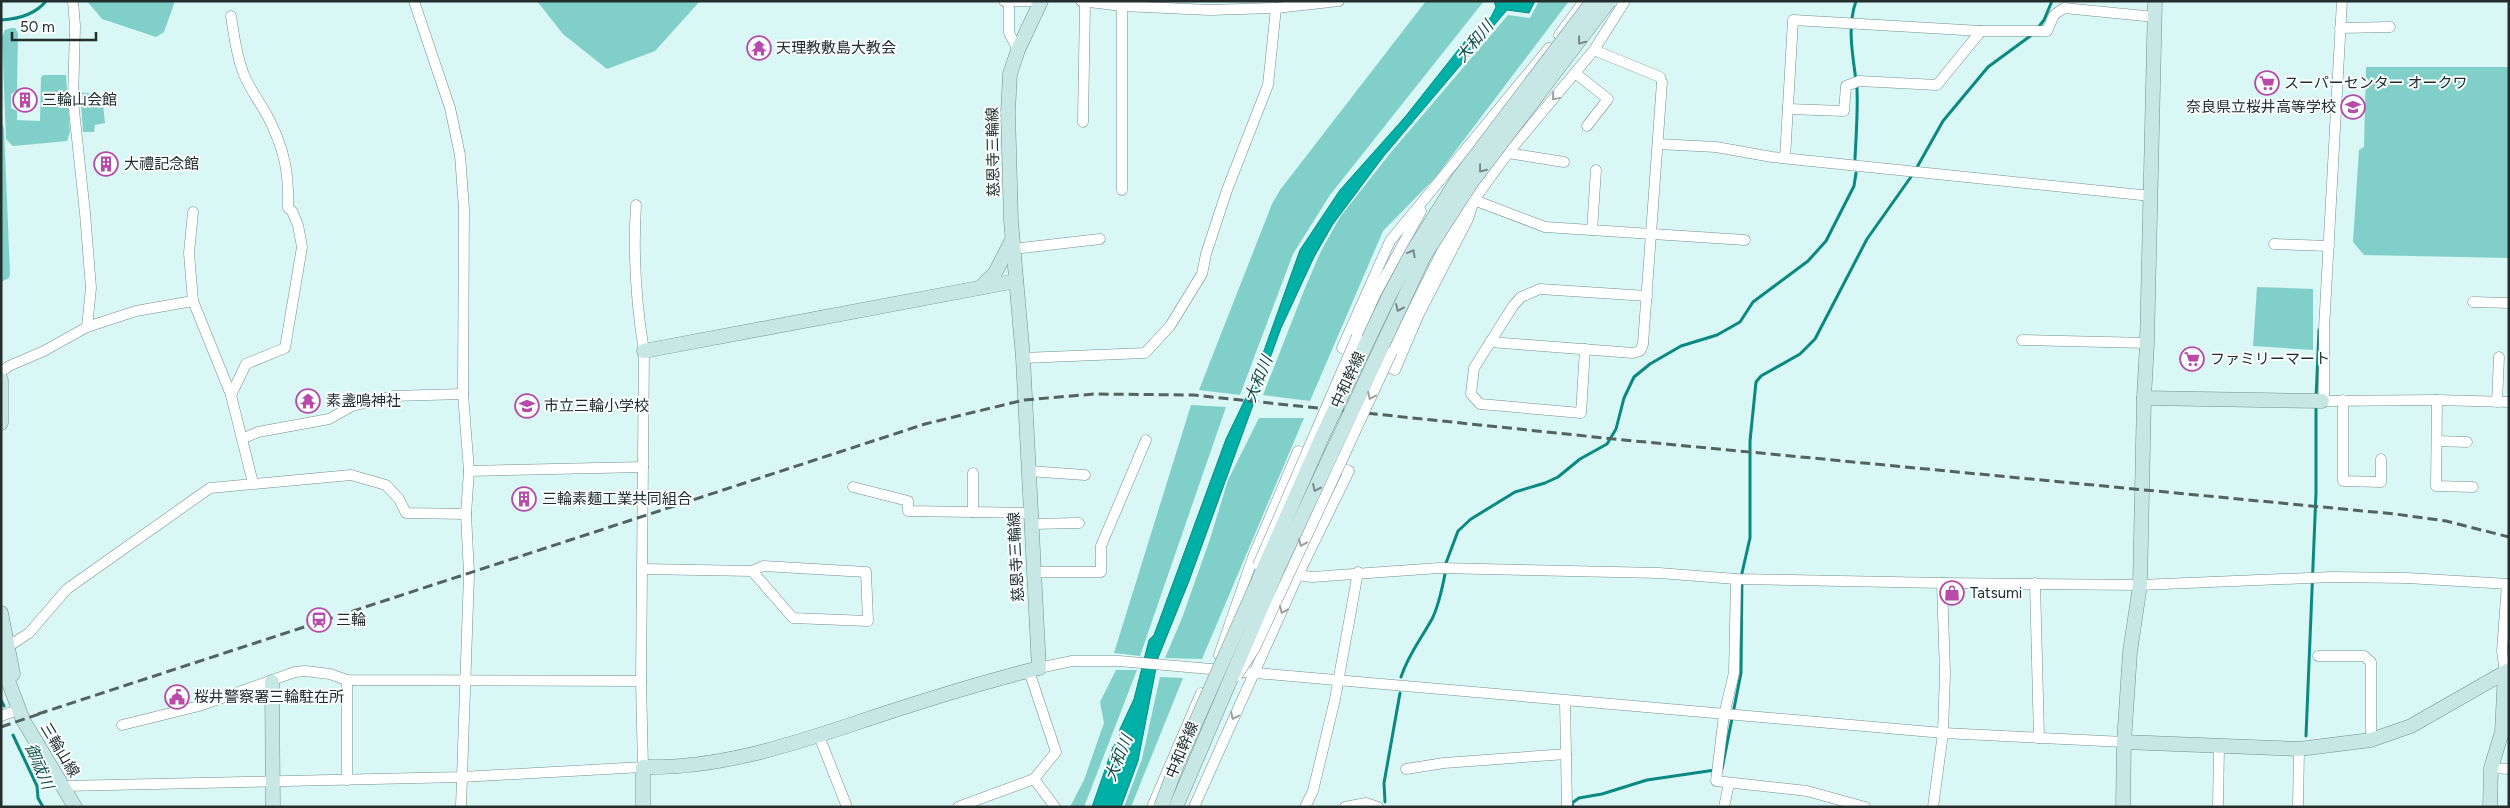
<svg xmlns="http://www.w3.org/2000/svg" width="2510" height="808" font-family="Figtree,'Noto Sans JP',sans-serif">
  <rect width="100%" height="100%" fill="#d9f7f4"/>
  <g fill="#80d0c9">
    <polygon points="87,1 175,1 164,32 156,37 102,19"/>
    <polygon points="537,1 700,1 655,51 607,69 563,34"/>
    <polygon points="1426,1 1484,1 1330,195 1293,254 1240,395 1199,390 1272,204 1280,190"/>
    <polygon points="1539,1 1569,1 1435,178 1383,231 1310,401 1263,395 1305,288 1321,251 1340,217 1392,151 1508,15 1530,18"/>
    <polygon points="11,28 15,28 18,33 17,90 11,94 11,108 17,111 17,120 40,121 41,78 43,75 66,75 70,132 67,141 13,146 6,139 2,37 5,30"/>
    <polygon points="2366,67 2509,67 2509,258 2364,255 2353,242 2359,150 2364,147"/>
    <polygon points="80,92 102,95 105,123 95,125 94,132 83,132"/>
    <polygon points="1,120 4,129 10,274 9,278 1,282"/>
    <polygon points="2257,287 2313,289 2313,350 2253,346"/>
    <polygon points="1191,405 1226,407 1140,656 1114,653"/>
    <polygon points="1259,418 1304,418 1202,659 1165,658 1182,618 1210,539 1228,480"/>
    <polygon points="1116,670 1137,670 1084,807 1070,807 1084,780 1104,723 1100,702"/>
    <polygon points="1160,677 1183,678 1131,807 1124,807 1142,759"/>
  </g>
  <polygon fill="#00b0a7" stroke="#0a8982" points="1494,1 1535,1 1529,13 1507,10 1383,157 1333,224 1314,257 1281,328 1189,581 1158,658 1138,761 1121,807 1092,807 1113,747 1119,739 1120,729 1134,699 1149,640 1154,635 1226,439 1251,387 1300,250 1340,190 1405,117 1466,40 1491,17 1496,7"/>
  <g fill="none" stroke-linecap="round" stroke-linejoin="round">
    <g stroke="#0a8982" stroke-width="3">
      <path d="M1,20C18,19 35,15 46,1"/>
      <polyline points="2037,29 2044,20 2052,1"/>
      <path d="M1855,159C1856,136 1858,112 1857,89C1854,60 1846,30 1856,1"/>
      <polyline points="1916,169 1943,121 1988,67 2033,34"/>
      <polyline points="2316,398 2319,330"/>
      <polyline points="1446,563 1458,531 1471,519 1515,492 1545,483 1558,477 1580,459 1607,444 1616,429 1624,398 1634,377 1650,364 1681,346 1717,335 1740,322 1753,302 1808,261 1826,241 1854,186 1856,173"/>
      <path d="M1401,677C1408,655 1421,639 1432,619C1439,605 1442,589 1445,574"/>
      <polyline points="1,700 4,706"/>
      <polyline points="13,735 37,786 38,798 43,807"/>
      <polyline points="2306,736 2316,493 2316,405"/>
      <polyline points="1385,802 1384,783 1400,693"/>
      <polyline points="1573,807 1572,803 1579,798 1602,794 1647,780 1722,769 1741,673 1742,573 1750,538 1750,441 1756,382 1761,376 1800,354 1815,339 1867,239 1913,174"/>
    </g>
    <g stroke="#738f8c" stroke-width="11">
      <g id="street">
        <polyline points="73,1 75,26 73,101 85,213 91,288 87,327"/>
        <polyline points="414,1 450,108 460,155 464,209 463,394 469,471 466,514 469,574 461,807"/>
        <polyline points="1004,1 1040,1"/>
        <polyline points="1009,1 1009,33 1018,50"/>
        <polyline points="1276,8 1339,1"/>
        <polyline points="2340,28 2390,27"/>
        <polyline points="1559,35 1584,1"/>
        <polyline points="1575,73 1608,99 1587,126"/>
        <polyline points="1788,109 1844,111 1846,86 1859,81 1937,85 1981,31"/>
        <polyline points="1083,122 1085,3"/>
        <polyline points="1658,144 1716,147 1772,157 2151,196"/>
        <polyline points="1508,153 1564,162"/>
        <polyline points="1785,158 1793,20 1981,31 2047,31 2054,15 2064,8 2155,17"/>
        <polyline points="1122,190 1122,6"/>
        <polyline points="193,212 189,253 193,301 231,395 253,483"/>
        <polyline points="1592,230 1596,170"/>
        <polyline points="2274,244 2329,246"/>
        <polyline points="1013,249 1100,239"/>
        <polyline points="2473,302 2509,303"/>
        <polyline points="1357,336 1375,295 1421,211"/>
        <polyline points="2022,340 2147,343"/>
        <polyline points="1490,342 1633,353 1640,351 1643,344 1662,82 1660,77 1594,50"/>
        <polyline points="1585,349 1581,413 1480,404 1471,394 1474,368 1513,306 1521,297 1540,289 1647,296"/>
        <polyline points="1392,352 1449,237 1474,200 1545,227 1745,240"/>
        <polyline points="1357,354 1342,348 1390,241 1549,48"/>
        <polyline points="1023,358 1145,353 1170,326 1202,274 1206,254 1227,190 1268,85 1276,8 1210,10 1122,6 1081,1"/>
        <polyline points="1379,363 1395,370 1418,316 1468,219 1474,200 1508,153 1594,50 1625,1"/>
        <polyline points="1,372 9,366 44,351 87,327 136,311 193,301"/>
        <path d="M231,395L246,364L285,348L302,247L298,225L292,211L288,208C289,174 285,151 269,119C261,103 249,89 243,72C236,54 234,35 231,16"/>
        <polyline points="2324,400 2324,329 2342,1"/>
        <polyline points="2343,400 2343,481 2381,482 2381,459"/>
        <polyline points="2437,400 2436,486 2473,487"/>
        <polyline points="2322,401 2437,400 2509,402"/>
        <polyline points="2497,402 2499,357"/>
        <polyline points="244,438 258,432 329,419 352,406 393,396 463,394"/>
        <polyline points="2437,441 2467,442"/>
        <polyline points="469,471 643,467"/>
        <polyline points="1028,471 1085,475"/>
        <polyline points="973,473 973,512"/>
        <polyline points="853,487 908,501 908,511 1031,513"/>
        <polyline points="1032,524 1079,523"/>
        <polyline points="1282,568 1298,575 1312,577 1439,568 1659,573 1736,579 1942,583 2140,585 2332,577 2407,578 2509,584"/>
        <polyline points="643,569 752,571 763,566 866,572 868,621 793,618 752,571"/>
        <polyline points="1034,572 1101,572 1101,546 1146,440"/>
        <polyline points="1736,579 1734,673 1724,715 1716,781 1807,791 1865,807"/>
        <polyline points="2035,583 2039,738"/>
        <polyline points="1,651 29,633 67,589 210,488 351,475 386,485 399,499 406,513 466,514"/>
        <polyline points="2318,656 2364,656 2371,662 2371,740"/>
        <polyline points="1039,668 1072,661 1119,661 1943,733 2124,742"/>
        <polyline points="2505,673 2502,651 2507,584"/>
        <polyline points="1565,701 1567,807"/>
        <polyline points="1,716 20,709"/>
        <polyline points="122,725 199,706 295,672 305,671 330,674 347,680 641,681"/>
        <polyline points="819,736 847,807"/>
        <polyline points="2491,768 2509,769"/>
        <polyline points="1406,769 1444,763 1566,754"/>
        <polyline points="1034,779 1055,807"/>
        <polyline points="347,780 347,680"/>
        <path d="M64,786L461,777L643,767L641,681L644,351C636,303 633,253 636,205"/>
        <polyline points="958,807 1034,779 1056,752 1029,671"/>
        <polyline points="1152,807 1201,693"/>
        <polyline points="1194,807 1298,575 1349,471 1298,451 1253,557 1219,655"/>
        <polyline points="1305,807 1313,791 1335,699 1358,572"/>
        <polyline points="1345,807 1366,803 1378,807"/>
        <polyline points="1724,807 1729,783"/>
        <polyline points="1933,807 1943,733 1945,673 1942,583"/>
        <polyline points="2218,807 2219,746"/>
        <polyline points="2298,807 2299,749"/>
      </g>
    </g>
    <g stroke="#738f8c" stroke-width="15">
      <g id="secondary">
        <polyline points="2155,1 2147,343 2144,398 2322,401"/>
        <polyline points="981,287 995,273 1012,240"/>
        <polyline points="644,351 1016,281"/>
        <polyline points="1,380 1,423"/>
        <polyline points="1,613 13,674"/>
        <polyline points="1,662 23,720 75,807"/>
        <polyline points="272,682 273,807"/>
        <polyline points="2124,742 2130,652 2140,585 2144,398"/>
        <path d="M643,807V767C714,769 784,747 850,725C912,704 976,684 1039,668L1023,358L1011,221L1008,112L1010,74L1018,50L1041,1"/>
        <polyline points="2123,807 2124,742 2299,749 2371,740 2411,726 2509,670"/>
        <polyline points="2490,807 2491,768 2502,732 2505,673"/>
      </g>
    </g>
    <use href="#street" stroke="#fff" stroke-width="10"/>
    <use href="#secondary" stroke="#c7e7e5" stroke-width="14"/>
    <g stroke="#536362" stroke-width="3" stroke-dasharray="10 5" stroke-linecap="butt">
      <polyline points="38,714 925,424 1024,400 1094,394 1193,395 1614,439 2395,514 2446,521 2509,537"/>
      <polyline points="1,727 45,712"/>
    </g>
    <g stroke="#738f8c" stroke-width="11" stroke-linecap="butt">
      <g id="street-bridge">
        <polyline points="1258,565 1357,336"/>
        <polyline points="1237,676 1255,648 1392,352"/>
      </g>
    </g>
    <g stroke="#738f8c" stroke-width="15" stroke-linecap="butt">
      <g id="secondary-bridge">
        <polyline points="1161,807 1176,767 1322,437 1389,296 1413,251 1458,179 1593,1"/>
        <polyline points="1176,807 1278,568 1424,256 1471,183 1609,1"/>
      </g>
    </g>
    <use href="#street-bridge" stroke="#fff" stroke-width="10"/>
    <use href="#secondary-bridge" stroke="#c7e7e5" stroke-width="14"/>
  </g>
  <defs><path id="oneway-chevron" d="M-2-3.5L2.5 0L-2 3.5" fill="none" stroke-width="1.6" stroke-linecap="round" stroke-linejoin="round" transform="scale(1.25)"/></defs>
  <g stroke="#758a89">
    <use href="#oneway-chevron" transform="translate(1581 41) rotate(128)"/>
    <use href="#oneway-chevron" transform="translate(1482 169) rotate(128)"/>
    <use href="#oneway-chevron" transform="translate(1412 253) rotate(-61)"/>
    <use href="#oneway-chevron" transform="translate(1399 308) rotate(114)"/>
    <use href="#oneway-chevron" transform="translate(1316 488) rotate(115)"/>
  </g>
  <g stroke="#9ca1a0">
    <use href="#oneway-chevron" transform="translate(1555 97) rotate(130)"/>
    <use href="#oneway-chevron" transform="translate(1371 396) rotate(115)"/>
    <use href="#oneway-chevron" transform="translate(1302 543) rotate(114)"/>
    <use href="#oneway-chevron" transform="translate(1283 610) rotate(113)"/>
    <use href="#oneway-chevron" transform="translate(1234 716) rotate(115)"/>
  </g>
  <defs>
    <g id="temple-ring" transform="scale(1.25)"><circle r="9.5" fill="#f9fffe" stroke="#b84aa9" stroke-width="1.5"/><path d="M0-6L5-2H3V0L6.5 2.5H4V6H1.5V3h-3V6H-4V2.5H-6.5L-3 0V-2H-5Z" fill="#b84aa9"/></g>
    <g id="supermarket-ring" transform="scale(1.25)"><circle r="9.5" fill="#f9fffe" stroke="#b84aa9" stroke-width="1.5"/><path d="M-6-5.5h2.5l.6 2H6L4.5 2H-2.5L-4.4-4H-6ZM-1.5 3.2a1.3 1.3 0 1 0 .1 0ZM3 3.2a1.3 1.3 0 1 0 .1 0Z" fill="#b84aa9"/></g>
    <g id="building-ring" transform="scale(1.25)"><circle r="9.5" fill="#f9fffe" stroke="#b84aa9" stroke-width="1.5"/><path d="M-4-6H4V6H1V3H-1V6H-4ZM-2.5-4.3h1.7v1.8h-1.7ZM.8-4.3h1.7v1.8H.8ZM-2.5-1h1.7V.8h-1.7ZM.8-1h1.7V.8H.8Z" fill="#b84aa9"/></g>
    <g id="school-ring" transform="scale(1.25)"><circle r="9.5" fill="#f9fffe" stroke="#b84aa9" stroke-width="1.5"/><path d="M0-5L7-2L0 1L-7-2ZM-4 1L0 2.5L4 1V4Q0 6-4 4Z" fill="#b84aa9"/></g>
    <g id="shop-ring" transform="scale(1.25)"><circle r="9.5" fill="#f9fffe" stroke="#b84aa9" stroke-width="1.5"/><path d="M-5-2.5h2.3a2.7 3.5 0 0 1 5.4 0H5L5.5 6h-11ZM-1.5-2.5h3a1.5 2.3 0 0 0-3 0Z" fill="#b84aa9"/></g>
    <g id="station-ring" transform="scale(1.25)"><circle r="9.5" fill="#f9fffe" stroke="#b84aa9" stroke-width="1.5"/><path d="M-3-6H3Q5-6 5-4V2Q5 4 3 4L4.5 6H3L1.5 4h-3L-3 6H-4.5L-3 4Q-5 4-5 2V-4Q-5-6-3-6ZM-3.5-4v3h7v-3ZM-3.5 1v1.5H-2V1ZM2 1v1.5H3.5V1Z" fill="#b84aa9"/></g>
    <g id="civic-ring" transform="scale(1.25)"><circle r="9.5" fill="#f9fffe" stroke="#b84aa9" stroke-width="1.5"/><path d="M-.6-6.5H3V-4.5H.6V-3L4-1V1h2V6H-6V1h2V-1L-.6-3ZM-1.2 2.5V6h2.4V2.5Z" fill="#b84aa9"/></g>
  </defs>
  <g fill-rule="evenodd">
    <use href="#temple-ring" x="759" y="48"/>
    <use href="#supermarket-ring" x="2267" y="83"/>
    <use href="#building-ring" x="25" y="100"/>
    <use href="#school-ring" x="2353" y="107"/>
    <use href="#building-ring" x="106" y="164"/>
    <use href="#supermarket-ring" x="2192" y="359"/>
    <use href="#temple-ring" x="308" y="401"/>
    <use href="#school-ring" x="527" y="406"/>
    <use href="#building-ring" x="524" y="499"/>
    <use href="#shop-ring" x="1952" y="593"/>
    <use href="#station-ring" x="319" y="620"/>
    <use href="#civic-ring" x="177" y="697"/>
  </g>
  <g text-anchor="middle" stroke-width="4" stroke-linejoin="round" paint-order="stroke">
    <g font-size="15" fill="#232e2d" stroke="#f9fffe" text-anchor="start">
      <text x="776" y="53">天理教敷島大教会</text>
      <text x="2284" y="88">スーパーセンター オークワ</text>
      <text x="42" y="105">三輪山会館</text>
      <text x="2336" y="112" text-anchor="end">奈良県立桜井高等学校</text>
      <text x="124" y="169">大禮記念館</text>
      <text x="2210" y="364">ファミリーマート</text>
      <text x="326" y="406">素盞鳴神社</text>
      <text x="544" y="411">市立三輪小学校</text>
      <text x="542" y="504">三輪素麺工業共同組合</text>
      <text x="1970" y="598">Tatsumi</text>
      <text x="336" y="625">三輪</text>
      <text x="194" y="702">桜井警察署三輪駐在所</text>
    </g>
    <g font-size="15" fill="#232e2d" stroke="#f9fffe">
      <text transform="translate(993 152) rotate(-91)" y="5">慈恩寺三輪線</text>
      <text transform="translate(1348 380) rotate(-65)" y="5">中和幹線</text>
      <text transform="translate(1016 557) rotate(-93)" y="5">慈恩寺三輪線</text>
      <text transform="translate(60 750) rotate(59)" y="5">三輪山線</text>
      <text transform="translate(1182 750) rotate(-67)" y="5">中和幹線</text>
    </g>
    <g font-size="16" font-style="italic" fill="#0f4c48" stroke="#f9fffe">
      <text transform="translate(1474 41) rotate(-50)" y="6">大和川</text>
      <text transform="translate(1258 379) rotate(-68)" y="6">大和川</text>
      <text transform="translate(1118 758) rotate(-68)" y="6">大和川</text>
      <text transform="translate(40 766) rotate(67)" y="6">御祓川</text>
    </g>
  </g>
  <rect width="2510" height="808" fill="none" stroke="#232e2d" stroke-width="5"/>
  <path d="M12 32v8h84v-8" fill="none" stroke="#232e2d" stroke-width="2.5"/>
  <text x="20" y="32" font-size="15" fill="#232e2d" stroke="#f9fffe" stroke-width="4" paint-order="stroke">50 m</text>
</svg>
